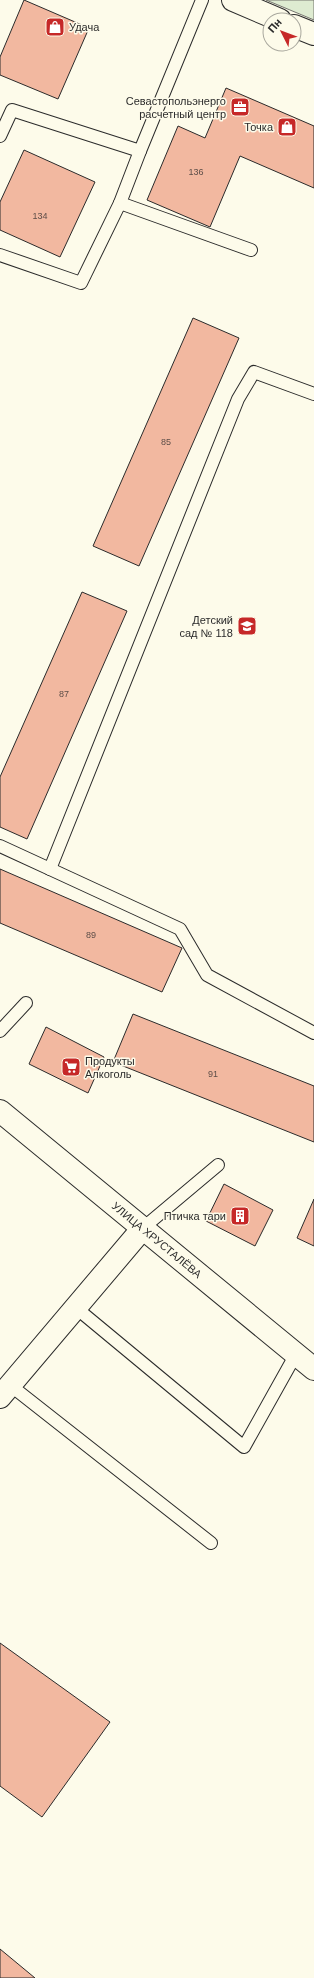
<svg xmlns="http://www.w3.org/2000/svg" width="314" height="1978" font-family="Arial,sans-serif">
  <rect width="100%" height="100%" fill="#fdfbea"/>
  <polygon fill="#deebd1" stroke="#74746e" points="266,0 314,0 314,20"/>
  <g fill="#f2b8a0" stroke="#2b2b2b">
    <polygon points="24,0 89,28 58,99 0,75 0,57"/>
    <polygon points="226,88 314,126 314,188 240,156 210,227 147,200 178,126 205,138"/>
    <polygon points="24,150 95,182 60,257 0,230 0,202"/>
    <polygon points="193,318 239,338 139,566 93,546"/>
    <polygon points="82,592 127,611 27,839 0,827 0,777"/>
    <polygon points="0,869 182,948 162,992 0,923"/>
    <polygon points="133,1014 314,1086 314,1142 113,1062"/>
    <polygon points="46,1027 104,1057 88,1093 29,1064"/>
    <polygon points="224,1184 273,1210 255,1246 206,1221"/>
    <polygon points="314,1199 314,1246 297,1238"/>
    <polygon points="0,1643 110,1722 42,1817 0,1786"/>
    <polygon points="0,1949 35,1978 0,1978"/>
  </g>
  <g fill="none" stroke-linecap="round" stroke-linejoin="round">
    <g stroke="#2b2b2b" stroke-width="14">
      <g id="lane">
        <polyline points="0,136 12,110 140,151 202,0"/>
        <polyline points="140,151 120,203 251,250"/>
        <polyline points="0,255 81,283 120,203"/>
        <polyline points="0,846 50,869 238,399 254,372 314,394"/>
        <polyline points="50,869 180,929 207,975 314,1033"/>
        <polyline points="0,1031 26,1003"/>
        <polyline points="143,1228 218,1165"/>
        <polyline points="75,1307 244,1447 296,1354"/>
        <polyline points="10,1385 211,1543"/>
      </g>
    </g>
    <g stroke="#2b2b2b" stroke-width="24">
      <g id="street">
        <polyline points="233,0 280,20"/>
        <polyline points="294,26 314,34"/>
        <polyline points="0,1397 143,1228"/>
      </g>
    </g>
    <g stroke="#2b2b2b" stroke-width="24">
      <g id="secondary">
        <path id="s1" d="M0,1111L314,1369"/>
      </g>
    </g>
    <use href="#lane" stroke="#fdfbea" stroke-width="12"/>
    <use href="#street" stroke="#fdfbea" stroke-width="22"/>
    <use href="#secondary" stroke="#fdfbea" stroke-width="22"/>
  </g>
  <defs>
    <g id="shop-square" transform="scale(1)"><rect x="-9" y="-9" width="18" height="18" rx="4" fill="#c62828" stroke="#fdfbea"/><path d="M-5-2.5h2.3a2.7 3.5 0 0 1 5.4 0H5L5.5 6h-11ZM-1.5-2.5h3a1.5 2.3 0 0 0-3 0Z" fill="#fff"/></g>
    <g id="office-square" transform="scale(1)"><rect x="-9" y="-9" width="18" height="18" rx="4" fill="#c62828" stroke="#fdfbea"/><path d="M-6-3h4V-5.5h4V-3h4V5H-6ZM-1-4.5V-3h2v-1.5ZM-6 0V1H6V0Z" fill="#fff"/></g>
    <g id="school-square" transform="scale(1)"><rect x="-9" y="-9" width="18" height="18" rx="4" fill="#c62828" stroke="#fdfbea"/><path d="M0-5L7-2L0 1L-7-2ZM-4 1L0 2.5L4 1V4Q0 6-4 4Z" fill="#fff"/></g>
    <g id="supermarket-square" transform="scale(1)"><rect x="-9" y="-9" width="18" height="18" rx="4" fill="#c62828" stroke="#fdfbea"/><path d="M-6-5.5h2.5l.6 2H6L4.5 2H-2.5L-4.4-4H-6ZM-1.5 3.2a1.3 1.3 0 1 0 .1 0ZM3 3.2a1.3 1.3 0 1 0 .1 0Z" fill="#fff"/></g>
    <g id="building-square" transform="scale(1)"><rect x="-9" y="-9" width="18" height="18" rx="4" fill="#c62828" stroke="#fdfbea"/><path d="M-4-6H4V6H1V3H-1V6H-4ZM-2.5-4.3h1.7v1.8h-1.7ZM.8-4.3h1.7v1.8H.8ZM-2.5-1h1.7V.8h-1.7ZM.8-1h1.7V.8H.8Z" fill="#fff"/></g>
  </defs>
  <g fill-rule="evenodd">
    <use href="#shop-square" x="55" y="27"/>
    <use href="#office-square" x="240" y="107"/>
    <use href="#shop-square" x="287" y="127"/>
    <use href="#school-square" x="247" y="626"/>
    <use href="#supermarket-square" x="71" y="1067"/>
    <use href="#building-square" x="240" y="1216"/>
  </g>
  <g text-anchor="middle" stroke-width="3" stroke-linejoin="round" paint-order="stroke">
    <g font-size="9" fill="#5d4e48">
      <text x="196" y="175">136</text>
      <text x="40" y="219">134</text>
      <text x="166" y="445">85</text>
      <text x="64" y="697">87</text>
      <text x="91" y="938">89</text>
      <text x="213" y="1077">91</text>
    </g>
    <g font-size="11" fill="#2b2b2b" stroke="#fdfbea" text-anchor="end">
      <text x="69" y="31" text-anchor="start">Удача</text>
      <text x="226" y="105">Севастопольэнерго<tspan x="226" dy="13">расчетный центр</tspan></text>
      <text x="273" y="131">Точка</text>
      <text x="233" y="624">Детский<tspan x="233" dy="13">сад № 118</tspan></text>
      <text x="85" y="1065" text-anchor="start">Продукты<tspan x="85" dy="13">Алкоголь</tspan></text>
      <text x="226" y="1220">Птичка тари</text>
    </g>
    <g font-size="11" fill="#2b2b2b" stroke="#fdfbea">
      <text dy="4" stroke="none"><textPath href="#s1" startOffset="203">УЛИЦА ХРУСТАЛЁВА</textPath></text>
    </g>
  </g>
  <g transform="translate(282 32) rotate(312)"><circle r="19" fill="#fdfbea" stroke="#a9a89e"/>
  <path d="M0-3L7 15L0 10L-7 15Z" fill="#c62828"/>
  <text y="-6" font-size="11" font-weight="bold" text-anchor="middle" fill="#2b2b2b">Пн</text>
  </g>
</svg>
